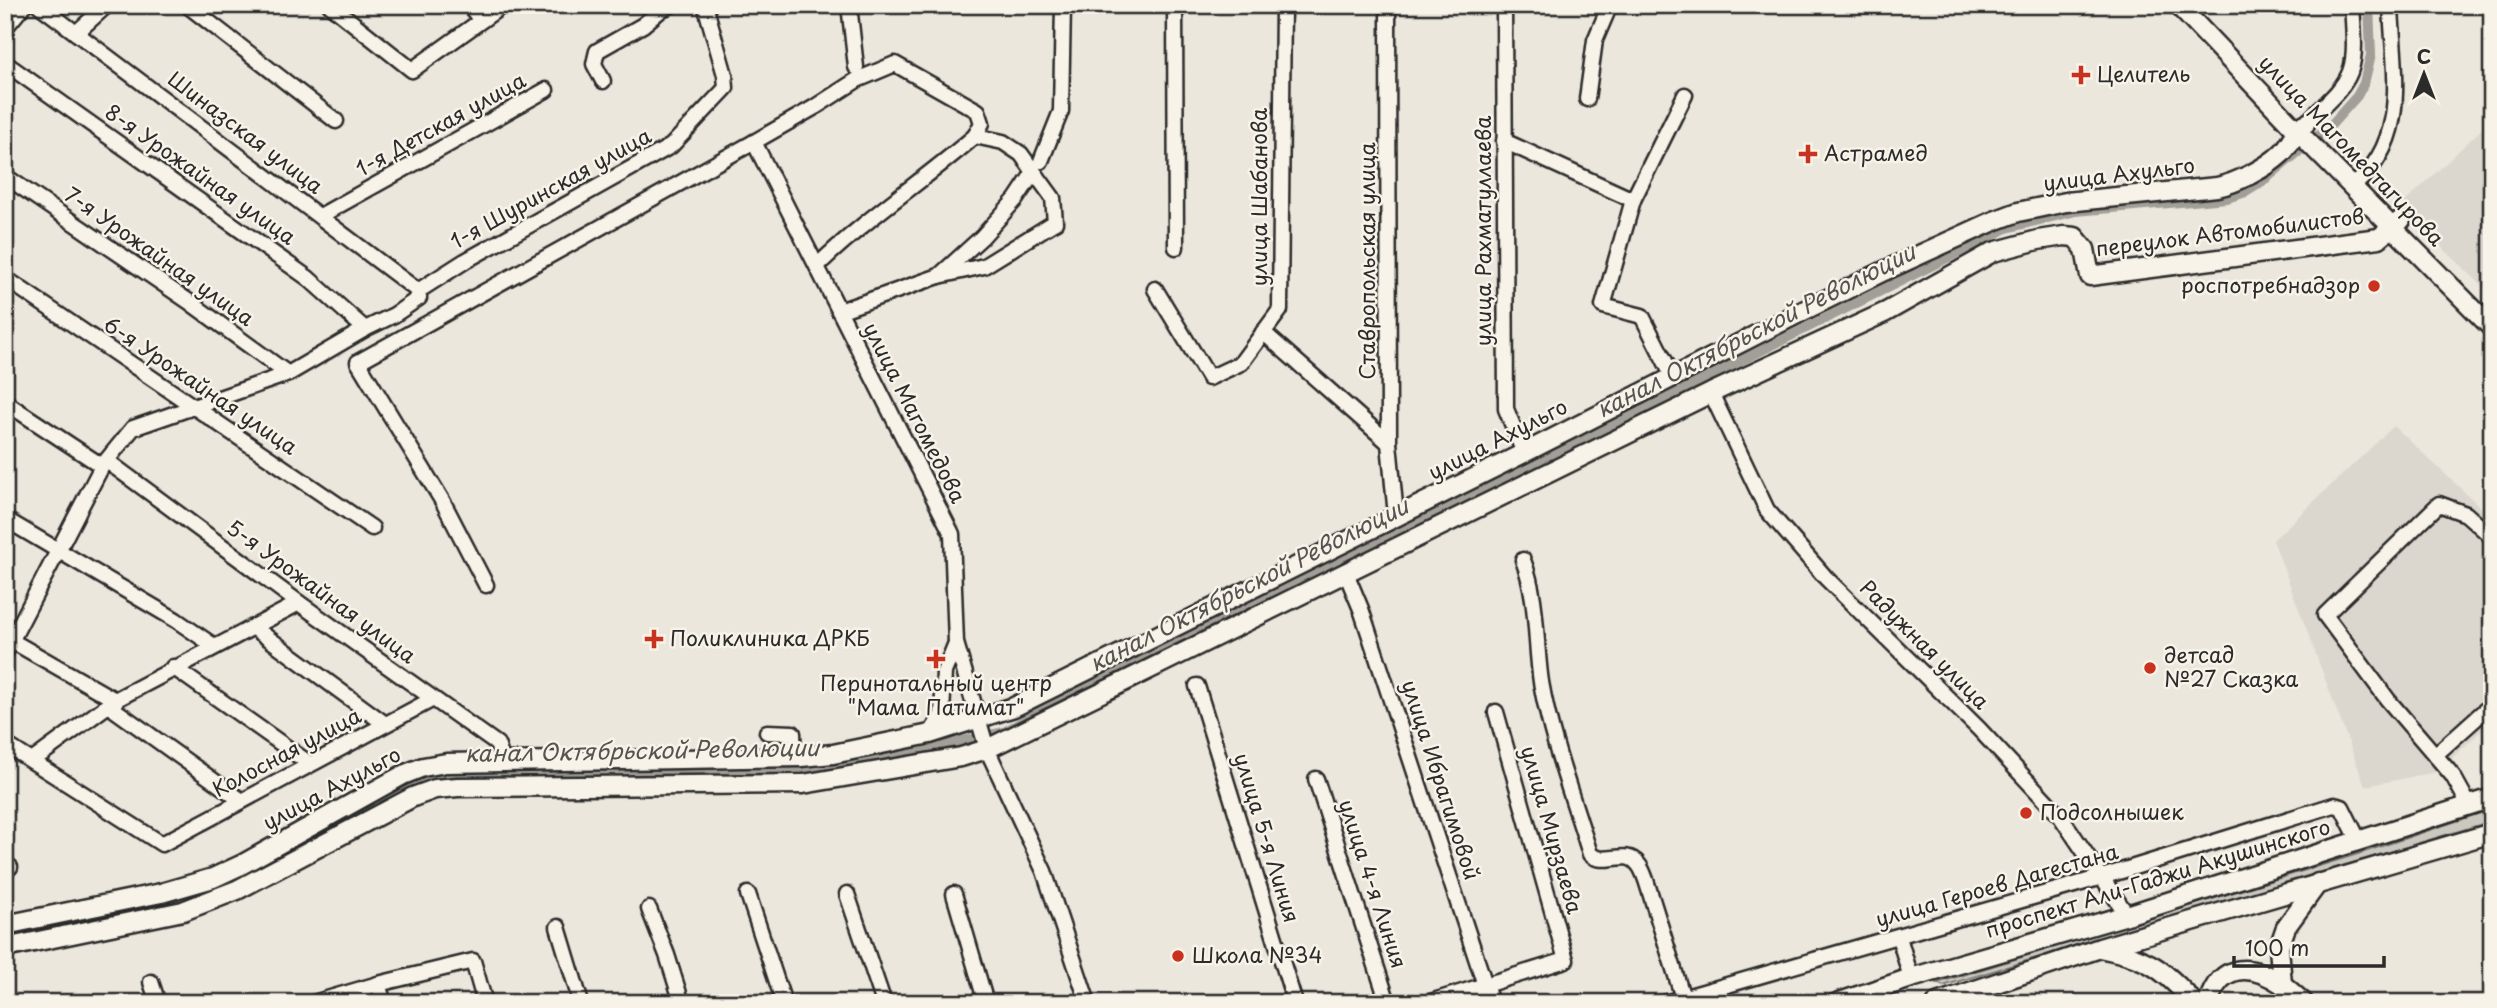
<svg xmlns="http://www.w3.org/2000/svg" width="2497" height="1008" font-family="'Playpen Sans',sans-serif">
  <rect width="100%" height="100%" fill="#ebe7dd"/>
  <filter id="ink" filterUnits="userSpaceOnUse"><feTurbulence type="fractalNoise" baseFrequency=".0143" numOctaves="2"/><feDisplacementMap in="SourceGraphic" scale="14" xChannelSelector="R" yChannelSelector="G"/><feConvolveMatrix kernelMatrix="1 2 1 2 8 2 1 2 1" color-interpolation-filters="sRGB"/></filter>
  <g filter="url(#ink)">
    <g fill="#dbd7ce">
      <polygon points="2492,119 2492,295 2400,207"/>
      <polygon points="2394,426 2492,518 2492,721 2437,772 2365,786 2273,540"/>
    </g>
    <polygon fill="#cbc8bf" stroke="#7b7a75" stroke-width="2" points="2492,809 2492,821 2486,823 1943,986 1937,983 2361,853"/>
    <g fill="none" stroke-linecap="round" stroke-linejoin="round">
      <polyline stroke="#a29f98" stroke-width="10" points="5,935 179,900 211,889 247,872 394,790 423,779 460,773 820,772 1004,732 1055,703 2007,228 2076,211 2227,198 2246,192 2262,182 2332,124 2357,96 2364,83 2371,55 2369,5"/>
      <g stroke="#2b2b2b" stroke-width="19">
        <g id="minor">
          <polyline points="187,5 336,121"/>
          <polyline points="330,5 412,70 503,5"/>
          <polyline points="469,5 480,19"/>
          <polyline points="849,5 856,67"/>
          <polyline points="1175,5 1176,247"/>
          <polyline points="1388,5 1389,443 1396,516"/>
          <polyline points="1504,5 1506,409 1524,453"/>
          <polyline points="5,28 24,5"/>
          <polyline points="76,33 107,5"/>
          <polyline points="5,63 308,278 365,329"/>
          <polyline points="603,81 594,64 597,51 643,25 662,9 671,5"/>
          <polyline points="1587,99 1595,40 1610,5"/>
          <path d="M2305,124C2356,75 2357,77 2352,5"/>
          <polyline points="1504,141 1633,200"/>
          <polyline points="754,142 952,534 956,643 987,749 1044,871 1088,1003"/>
          <polyline points="1041,161 1061,111 1063,5"/>
          <polyline points="5,176 191,303 288,374"/>
          <path d="M2353,186C2411,140 2393,70 2391,5"/>
          <polyline points="320,216 546,90"/>
          <path d="M817,266C866,218 923,181 975,136"/>
          <polyline points="5,278 372,528"/>
          <polyline points="1155,289 1209,378 1241,363 1280,310 1283,5"/>
          <polyline points="418,291 465,261 671,146 726,88 725,75 705,5"/>
          <polyline points="839,311 939,276 982,237 1016,199 1034,172"/>
          <polyline points="1263,332 1389,443"/>
          <polyline points="1673,377 1642,316 1603,306 1633,200 1685,95"/>
          <polyline points="1711,393 1767,510 1826,578 1979,729 2061,817 2127,915"/>
          <polyline points="5,402 102,466"/>
          <polyline points="107,461 299,603 497,744 503,762"/>
          <polyline points="5,519 176,620 214,646"/>
          <path d="M1523,560C1538,598 1535,642 1541,682C1551,740 1573,798 1590,854C1603,867 1627,848 1638,864C1642,868 1644,875 1646,880L1683,998"/>
          <polyline points="1346,573 1361,609 1491,1003"/>
          <polyline points="486,585 443,502 358,362 754,142 815,107 857,80 895,64 978,111 982,123 975,136 1003,142 1021,154 1053,198 1055,222 984,266 939,276"/>
          <polyline points="253,627 385,724"/>
          <polyline points="5,637 115,700 115,710 242,801"/>
          <polyline points="5,653 102,466 133,428 288,374 365,329 394,315 419,298 418,291 39,5"/>
          <polyline points="173,667 310,764"/>
          <polyline points="1197,686 1295,1003"/>
          <polyline points="767,732 793,733 794,757"/>
          <polyline points="930,734 942,715 944,672 956,643"/>
          <polyline points="5,744 162,844 433,699"/>
          <polyline points="2435,755 2492,704"/>
          <polyline points="32,761 115,700 299,603"/>
          <polyline points="1316,779 1388,1003"/>
          <polyline points="2469,805 2453,776 2388,700 2325,615 2439,504 2466,514 2492,537"/>
          <polyline points="5,864 10,867"/>
          <polyline points="748,894 784,1003"/>
          <polyline points="847,894 884,1003"/>
          <polyline points="954,894 986,1003"/>
          <polyline points="649,909 667,955 682,1003"/>
          <polyline points="558,927 581,1003"/>
          <polyline points="1899,937 1911,978"/>
          <polyline points="151,982 158,1003"/>
          <polyline points="378,984 384,1003"/>
          <polyline points="313,1003 378,984 473,961 485,1003"/>
          <polyline points="1427,1003 1566,960 1496,712"/>
          <polyline points="1665,1003 2102,877 2334,805 2342,807 2359,841"/>
        </g>
      </g>
      <g stroke="#2b2b2b" stroke-width="23">
        <g id="major">
          <polyline points="2178,5 2301,135 2492,328"/>
          <path d="M5,925L161,893L213,878L241,865L403,775L423,767L446,763L801,757L833,754L930,734L1014,707L1524,453L1805,310L1884,271L1994,221L2018,212L2066,202L2217,187C2237,183 2266,168 2281,154C2291,145 2294,132 2305,124"/>
          <polyline points="5,948 183,911 237,890 413,797 435,789 458,787 803,784 961,757 987,749 1711,393 1886,312 1993,252 2038,240 2064,236 2075,237 2085,249 2090,276 2379,238 2401,220"/>
          <path d="M2104,949C2148,958 2164,969 2194,1003"/>
          <polyline points="1837,1003 1911,978 2127,915 2492,798"/>
          <polyline points="1937,1003 2100,948 2492,833"/>
          <path d="M2208,1003C2220,963 2250,963 2282,984"/>
          <polyline points="2304,1003 2282,984 2279,947 2286,927 2318,883"/>
        </g>
      </g>
      <use href="#minor" stroke="#f7f3e8" stroke-width="14"/>
      <use href="#major" stroke="#f7f3e8" stroke-width="18"/>
    </g>
  </g>
  <g fill="#c8321e" stroke="#f7f3e8" stroke-width="2.5">
    <path d="M2077.5 64.5h7v7h7v7h-7v7h-7v-7h-7v-7h7z"/>
    <path d="M1804.5 143.5h7v7h7v7h-7v7h-7v-7h-7v-7h7z"/>
    <circle cx="2374" cy="286" r="7"/>
    <path d="M650.5 628.5h7v7h7v7h-7v7h-7v-7h-7v-7h7z"/>
    <path d="M932.5 648.5h7v7h7v7h-7v7h-7v-7h-7v-7h7z"/>
    <circle cx="2150" cy="668" r="7"/>
    <circle cx="2026" cy="813" r="7"/>
    <circle cx="1178" cy="956" r="7"/>
  </g>
  <g text-anchor="middle" stroke-width="5" stroke-linejoin="round" paint-order="stroke">
    <g font-size="21" fill="#2b2b2b" stroke="#f7f3e8" text-anchor="start">
      <text x="2097" y="82">Целитель</text>
      <text x="1824" y="161">Астрамед</text>
      <text x="2360" y="293" text-anchor="end">роспотребнадзор</text>
      <text x="670" y="646">Поликлиника ДРКБ</text>
      <text x="2164" y="663">детсад<tspan x="2164" dy="24">№27 Сказка</tspan></text>
      <text x="936" y="691" text-anchor="middle">Перинотальный центр<tspan x="936" dy="24">"Мама Патимат"</tspan></text>
      <text x="2040" y="820">Подсолнышек</text>
      <text x="1192" y="963">Школа №34</text>
    </g>
    <g font-size="21" fill="#2b2b2b" stroke="#f7f3e8">
      <text transform="translate(441 125) rotate(-29)" y="7">1-я Детская улица</text>
      <text transform="translate(245 133) rotate(37)" y="7">Шиназская улица</text>
      <text transform="translate(2351 151) rotate(46)" y="7">улица Магомедтагирова</text>
      <text transform="translate(200 175) rotate(35)" y="7">8-я Урожайная улица</text>
      <text transform="translate(2119 175) rotate(-7)" y="7">улица Ахульго</text>
      <text transform="translate(551 189) rotate(-29)" y="7">1-я Шуринская улица</text>
      <text transform="translate(1260 197) rotate(-90)" y="7">улица Шабанова</text>
      <text transform="translate(1484 231) rotate(-90)" y="7">улица Рахматуллаева</text>
      <text transform="translate(2230 233) rotate(-7)" y="7">переулок Автомобилистов</text>
      <text transform="translate(159 257) rotate(35)" y="7">7-я Урожайная улица</text>
      <text transform="translate(1368 261) rotate(-90)" y="7">Ставропольская улица</text>
      <text transform="translate(200 386) rotate(34)" y="7">6-я Урожайная улица</text>
      <text transform="translate(914 413) rotate(63)" y="7">улица Магомедова</text>
      <text transform="translate(1498 440) rotate(-27)" y="7">улица Ахульго</text>
      <text transform="translate(321 592) rotate(36)" y="7">5-я Урожайная улица</text>
      <text transform="translate(1924 645) rotate(45)" y="7">Радужная улица</text>
      <text transform="translate(287 753) rotate(-28)" y="7">Колосная улица</text>
      <text transform="translate(1440 780) rotate(72)" y="7">улица Ибрагимовой</text>
      <text transform="translate(332 789) rotate(-28)" y="7">улица Ахульго</text>
      <text transform="translate(1551 830) rotate(74)" y="7">улица Мирзаева</text>
      <text transform="translate(1266 838) rotate(73)" y="7">улица 5-я Линия</text>
      <text transform="translate(2158 879) rotate(-17)" y="7">проспект Али-Гаджи Акушинского</text>
      <text transform="translate(1372 884) rotate(72)" y="7">улица 4-я Линия</text>
      <text transform="translate(1997 886) rotate(-16)" y="7">улица Героев Дагестана</text>
    </g>
    <g font-size="23" font-style="italic" fill="#555451" stroke="#f7f3e8">
      <text transform="translate(1756 331) rotate(-27)" y="8">канал Октябрьской Революции</text>
      <text transform="translate(1249 585) rotate(-27)" y="8">канал Октябрьской Революции</text>
      <text transform="translate(642 751) rotate(-1)" y="8">канал Октябрьской Революции</text>
    </g>
  </g>
  <rect width="2497" height="1008" fill="none" stroke="#f7f3e8" stroke-width="28"/>
  <rect x="14" y="14" width="2469" height="980" fill="none" stroke="#2b2b2b" stroke-width="2.5" filter="url(#ink)"/>
  <g transform="translate(2424 74)" stroke="#f7f3e8" stroke-width="5" paint-order="stroke">
  <path d="M0-5L12 26L0 18L-12 26Z" fill="#2b2b2b"/>
  <text y="-10" font-size="19" font-weight="bold" text-anchor="middle" fill="#2b2b2b">С</text>
  </g>
  <path d="M2234 956v10h150v-10" fill="none" stroke="#2b2b2b" stroke-width="3.5"/>
  <text x="2245" y="956" font-size="21" fill="#2b2b2b" stroke="#f7f3e8" stroke-width="5" paint-order="stroke">100 m</text>
</svg>
